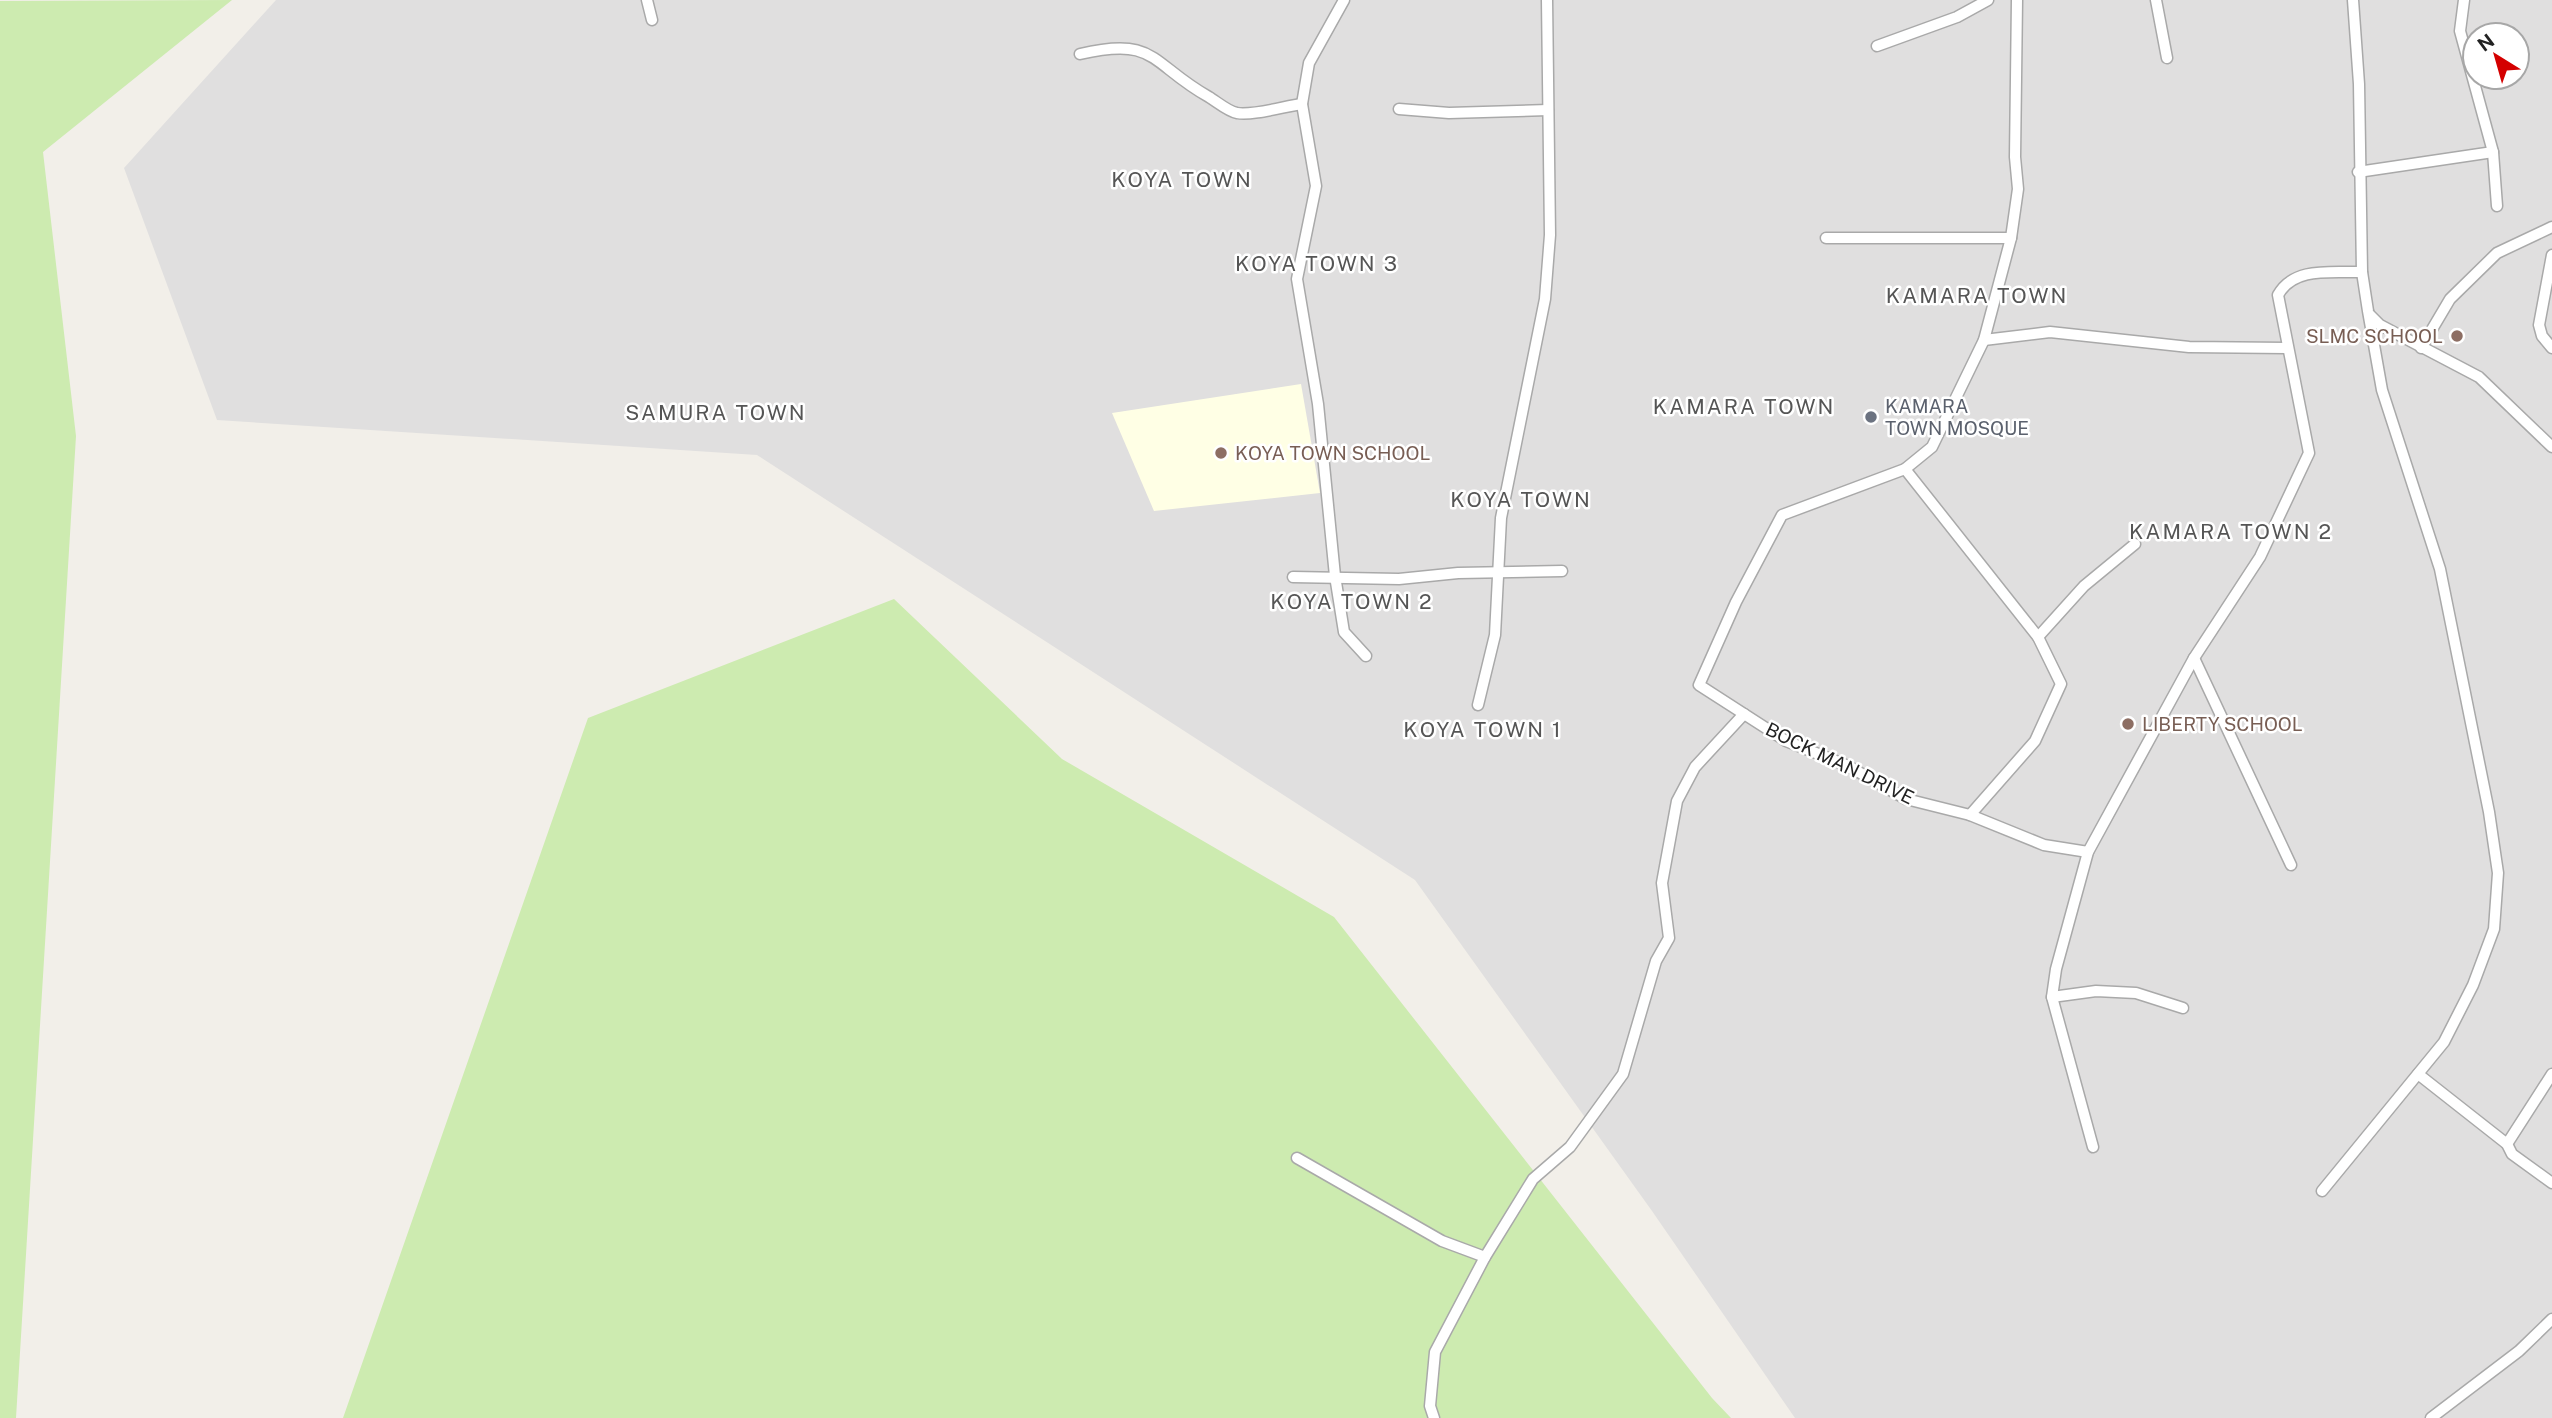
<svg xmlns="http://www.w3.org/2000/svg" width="2552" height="1418" font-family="'Public Sans',sans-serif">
  <rect width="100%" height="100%" fill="#f2efe9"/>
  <path fill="#e0dfdf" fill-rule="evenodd" d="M276,0H2552V1418H1795L1652,1211L1415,880L757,455L217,420L124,168ZM2475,35H2517V77H2475Z"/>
  <polygon fill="#ffffe5" points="1301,384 1320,493 1154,511 1112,413"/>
  <g fill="#cdebb0">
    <polygon points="232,0 43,152 76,436 16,1418 0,1418 0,1"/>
    <polygon points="894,599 1062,759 1334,917 1712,1398 1731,1418 343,1418 588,718"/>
  </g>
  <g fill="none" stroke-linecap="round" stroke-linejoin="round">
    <g stroke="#a9a9a9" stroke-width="13">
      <g id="street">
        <polyline points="647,0 652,20"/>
        <polyline points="1344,0 1309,63 1302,104 1316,186 1297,279 1318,404 1335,576 1344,632 1366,656"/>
        <polyline points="2017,0 2015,157 2018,189 2011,238 1984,340 1932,447 1905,469 1782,515 1736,602 1699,685 1786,741 1848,766 1906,799 1970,815 2044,845 2088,852"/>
        <polyline points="2156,0 2167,58"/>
        <polyline points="2464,0 2460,31 2493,152 2497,206"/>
        <polyline points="1877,46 1957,17 1988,0"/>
        <path d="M1080,54C1157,36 1150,64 1209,97C1217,102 1229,112 1237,113C1252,116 1286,106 1302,104"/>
        <polyline points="1399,109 1449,113 1548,110"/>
        <polyline points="2358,172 2493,152"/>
        <polyline points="1826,238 2011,238"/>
        <polyline points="2552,255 2539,325 2542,336 2552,348"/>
        <polyline points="2370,315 2380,325 2479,377 2552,447"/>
        <polyline points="1984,340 2050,332 2189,347 2286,348"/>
        <polyline points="2421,348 2450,299 2497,253 2552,227"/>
        <polyline points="1905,469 2038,637 2061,684 2035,741 1970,815"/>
        <polyline points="1293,577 1399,579 1458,573 1562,571"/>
        <polyline points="2038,637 2084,586 2135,544"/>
        <polyline points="2194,658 2291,865"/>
        <polyline points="1478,705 1495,635 1501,518 1545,299 1550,235 1547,0"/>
        <polyline points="2052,997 2096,991 2136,993 2183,1008"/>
        <polyline points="2418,1074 2507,1144 2512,1154 2552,1183"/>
        <polyline points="2507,1144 2552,1074"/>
        <path d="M2093,1147L2052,997L2056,969L2088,852L2194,658L2260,557L2309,453L2278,295C2294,266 2332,273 2362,272"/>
        <polyline points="1297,1158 1442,1241 1485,1257"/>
        <polyline points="2322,1191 2444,1042 2473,985 2494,929 2498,873 2489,812 2440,569 2382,390 2368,311 2362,272 2359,84 2353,0"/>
        <polyline points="1434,1418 1430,1406 1435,1352 1485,1257 1533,1179 1570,1147 1623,1074 1656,961 1669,938 1662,883 1677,801 1695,767 1744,714"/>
        <polyline points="2431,1418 2519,1351 2552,1319"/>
      </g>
    </g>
    <use href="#street" stroke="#fff" stroke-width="10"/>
  </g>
  <g fill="#8d6e63" stroke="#fff" stroke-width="2.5">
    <circle cx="2457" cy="336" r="7"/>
    <circle cx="1221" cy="453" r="7"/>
    <circle cx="2128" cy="724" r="7"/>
  </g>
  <circle fill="#6b7280" stroke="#fff" stroke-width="2.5" cx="1871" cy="417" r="7"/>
  <g text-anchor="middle" stroke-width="5" stroke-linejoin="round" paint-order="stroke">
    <g font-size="19" fill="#785e54" stroke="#fff" text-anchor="start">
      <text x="2443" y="343" text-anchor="end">SLMC SCHOOL</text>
      <text x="1235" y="460">KOYA TOWN SCHOOL</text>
      <text x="2142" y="731">LIBERTY SCHOOL</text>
    </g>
    <g font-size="19" fill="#5b616d" stroke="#fff" text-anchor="start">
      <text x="1885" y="413">KAMARA<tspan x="1885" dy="22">TOWN MOSQUE</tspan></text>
    </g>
    <g font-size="19" fill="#222" stroke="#fff">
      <text transform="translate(1840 763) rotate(26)" y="7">BOCK MAN DRIVE</text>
    </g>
    <g font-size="21" letter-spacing="2" fill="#555" stroke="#fff">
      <text x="1182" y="187">KOYA TOWN</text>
      <text x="1317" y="271">KOYA TOWN 3</text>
      <text x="1977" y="303">KAMARA TOWN</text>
      <text x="1744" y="414">KAMARA TOWN</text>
      <text x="716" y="420">SAMURA TOWN</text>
      <text x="1521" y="507">KOYA TOWN</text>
      <text x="2231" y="539">KAMARA TOWN 2</text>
      <text x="1352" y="609">KOYA TOWN 2</text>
      <text x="1483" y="737">KOYA TOWN 1</text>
    </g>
  </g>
  <g transform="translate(2496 56) rotate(323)"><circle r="33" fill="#ffffff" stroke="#a7a7a7" stroke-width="2"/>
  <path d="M0-5L12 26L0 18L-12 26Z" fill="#d40000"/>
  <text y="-10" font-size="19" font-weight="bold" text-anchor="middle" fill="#222222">N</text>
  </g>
</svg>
